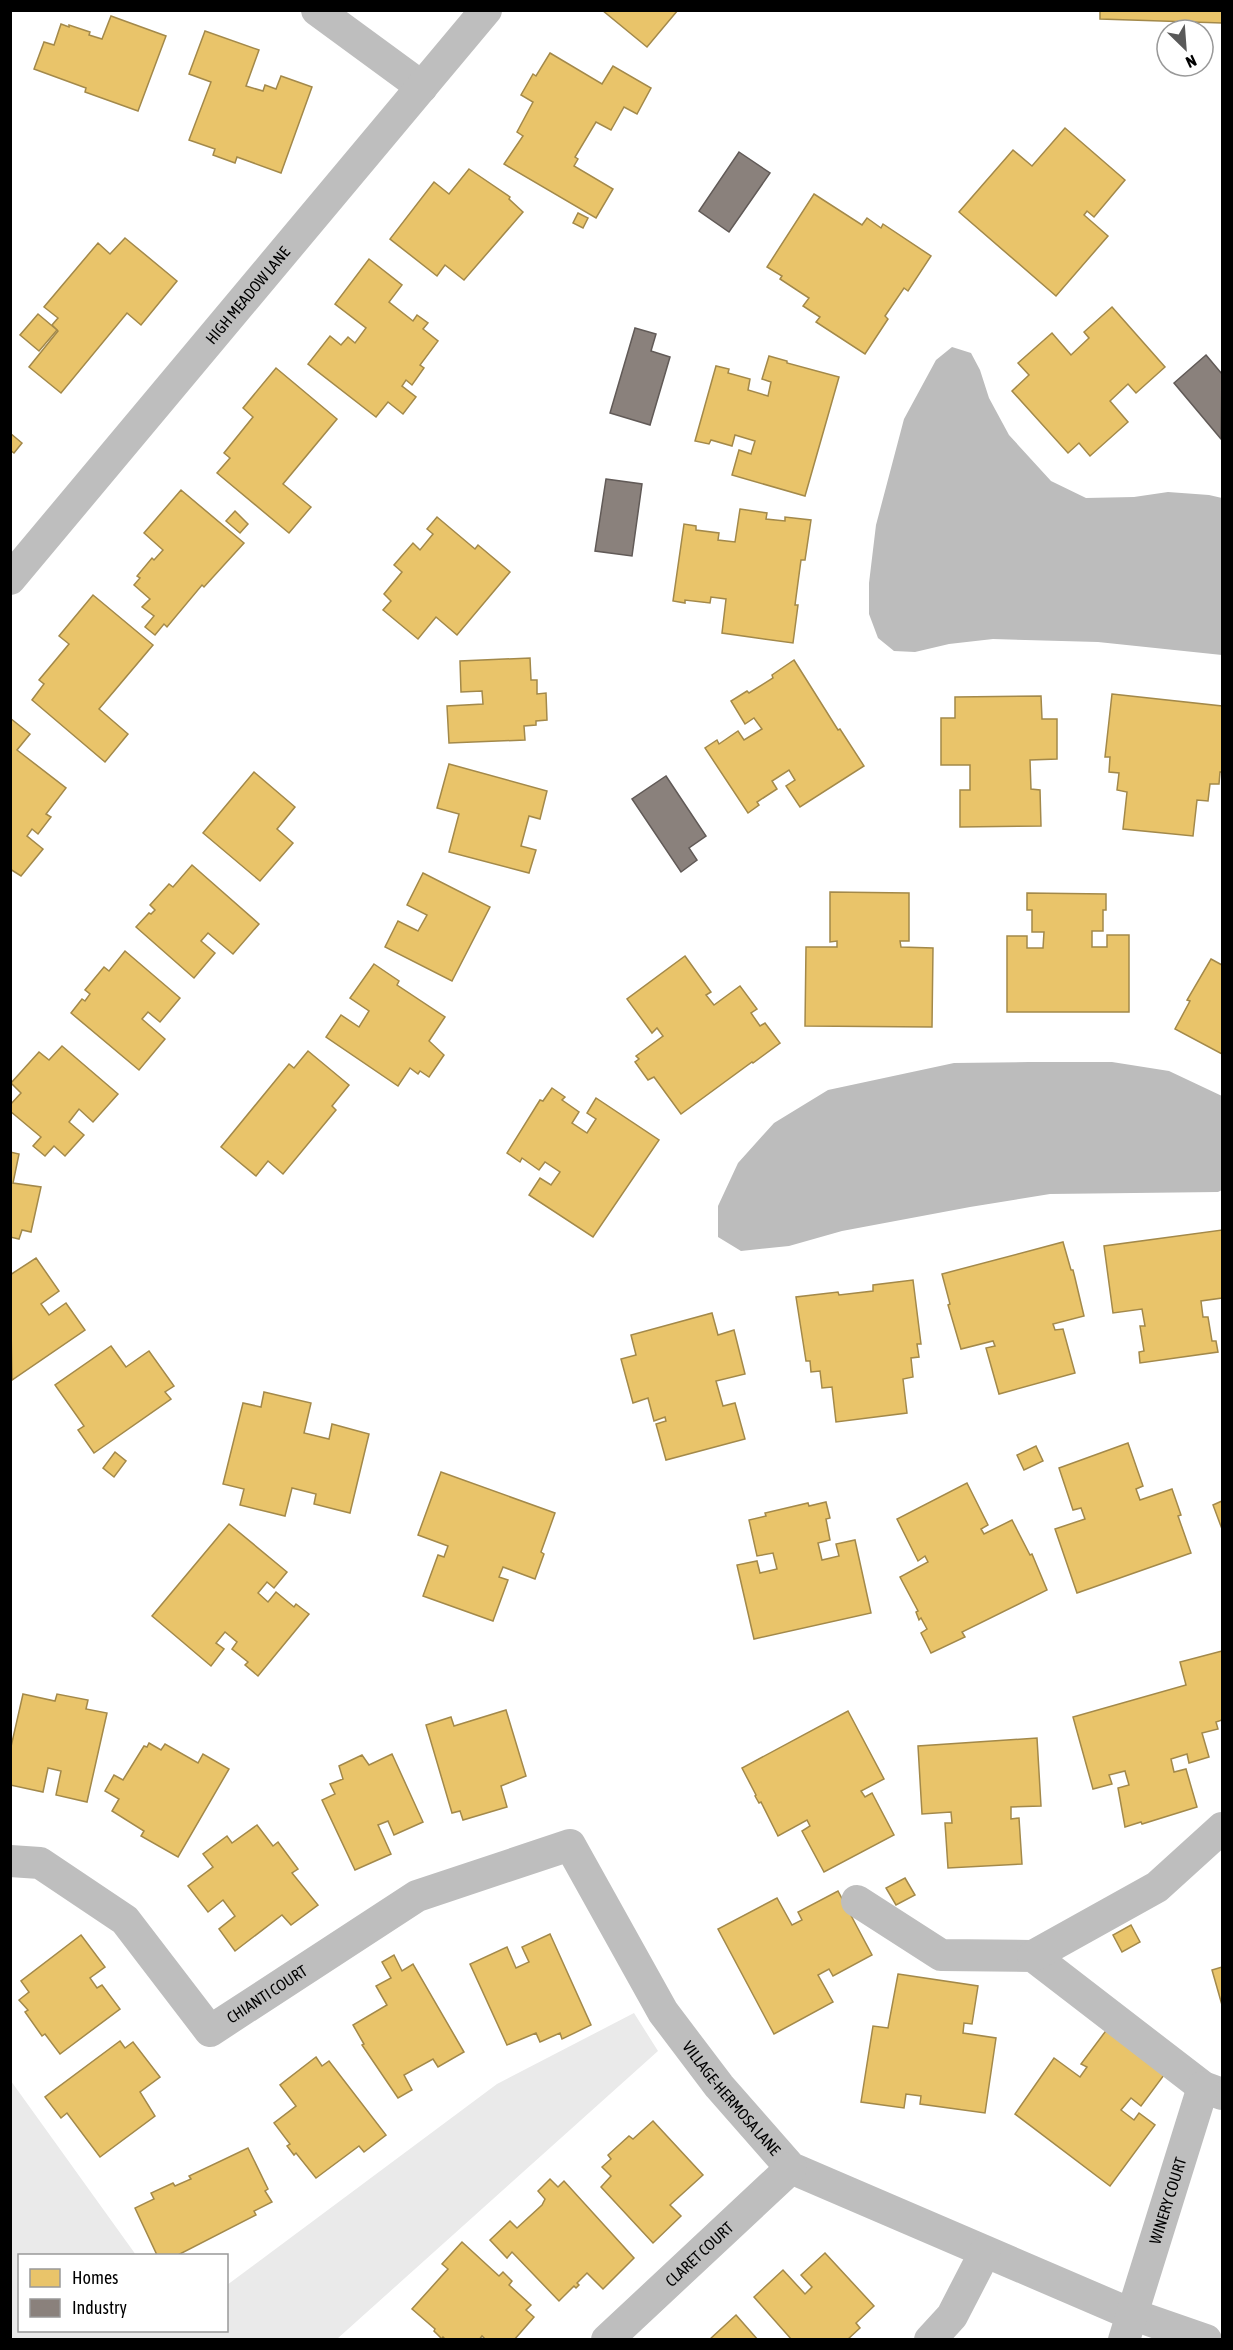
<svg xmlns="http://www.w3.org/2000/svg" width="1233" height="2350" font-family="'Asap Condensed',sans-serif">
  <rect width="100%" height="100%" fill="#fff"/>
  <polygon fill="#eaeaea" points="634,2013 658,2051 337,2339 11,2339 11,2081 136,2255 20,2256 20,2330 226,2330 227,2285 497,2084"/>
  <g fill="#bcbcbc">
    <polygon points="952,347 971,353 980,370 989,398 1009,435 1051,481 1086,498 1134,497 1168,492 1209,495 1222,498 1222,655 1098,642 993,639 949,644 915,652 894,651 878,638 869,614 869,583 876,525 904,419 936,360"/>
    <polygon points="1029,1062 1112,1062 1169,1071 1222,1096 1222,1190 1218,1192 1050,1194 970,1207 842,1231 789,1246 741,1251 718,1237 718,1206 738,1163 774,1123 828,1090 954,1063"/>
  </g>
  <g fill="#e9c46a" stroke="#a3894a" stroke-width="1.5">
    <polygon points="602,10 678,10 647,47"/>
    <polygon points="1100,10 1222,10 1222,23 1100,19"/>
    <polygon points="111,16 166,36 138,111 85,92 86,88 34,69 44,42 54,45 61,24 69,27 69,25 90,32 89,35 102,39"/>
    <polygon points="205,31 259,50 246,86 263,91 265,85 276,89 281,76 312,87 281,173 237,157 235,163 213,155 215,149 189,140 211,82 189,74"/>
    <polygon points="550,53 602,84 613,66 651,88 637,114 624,107 611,130 596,122 575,157 578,159 574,166 613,189 596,218 504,164 523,136 517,132 533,102 521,95 533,74 536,76"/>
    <polygon points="1065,128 1125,180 1094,217 1087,211 1084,215 1108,236 1056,296 959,212 1013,150 1032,166"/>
    <polygon points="469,169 510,197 509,199 523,212 464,280 445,265 437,276 390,239 434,182 449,194"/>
    <polygon points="814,194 862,225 867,218 881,228 883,224 931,256 908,291 904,288 885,316 888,319 865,354 816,322 820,317 803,306 809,298 780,279 782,276 767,267"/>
    <polygon points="578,213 588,218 583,228 573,223"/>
    <polygon points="125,238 177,281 141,325 127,313 61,393 29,367 58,331 52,325 58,318 44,307 98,243 110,254"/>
    <polygon points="369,259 402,285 389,302 413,321 417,315 428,323 423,329 438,341 420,365 424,368 412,385 406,380 402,386 416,397 403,414 388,402 376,417 308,364 330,336 341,345 348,337 355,343 366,328 335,304"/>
    <polygon points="1112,307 1165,367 1136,393 1128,384 1110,401 1128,422 1090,456 1079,443 1068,453 1012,391 1029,375 1018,363 1052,333 1071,355 1089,338 1084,332"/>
    <polygon points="38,314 57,330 39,351 20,335"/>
    <polygon points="769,356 787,361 787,363 839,377 805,496 732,475 739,450 751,454 755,441 735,435 732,446 711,440 709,444 695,441 716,366 729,369 728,373 750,379 748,390 768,396 771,382 762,379"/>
    <polygon points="276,368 337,419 283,484 311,507 289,533 217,473 230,458 224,453 253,417 243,408"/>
    <polygon points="10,433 22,443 14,453 10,450"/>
    <polygon points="181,490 244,543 204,587 202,585 167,627 164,624 155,635 145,627 154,616 142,607 150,599 134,585 140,578 137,576 152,558 154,560 163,550 144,533"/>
    <polygon points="740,509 767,513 766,519 785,521 785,517 811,520 805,560 801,560 795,605 798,605 793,643 722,633 726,599 711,597 710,603 685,600 685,603 673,601 684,524 696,526 696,530 719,533 718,540 735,542"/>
    <polygon points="235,511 248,524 240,533 226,521"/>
    <polygon points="437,517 475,549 478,545 510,572 457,635 436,617 418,639 383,610 391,601 384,594 402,572 394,565 413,543 420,550 433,534 427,529"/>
    <polygon points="93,595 153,645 99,709 128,734 105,762 32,700 44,684 39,680 69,644 59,636"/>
    <polygon points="530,658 531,680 537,680 537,694 546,693 547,720 536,721 536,725 524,726 525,740 449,743 447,706 483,704 482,691 461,692 460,661"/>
    <polygon points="794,660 838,730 840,729 864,766 800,807 786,786 795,780 789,770 772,781 777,789 757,802 759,805 748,813 705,748 717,740 719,744 738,731 744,740 762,729 754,718 745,724 731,701 747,691 749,693 773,678 772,675"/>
    <polygon points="1112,694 1222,706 1222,772 1220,772 1219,784 1210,784 1208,801 1197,800 1193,836 1123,829 1127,792 1117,790 1119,773 1109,772 1110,757 1105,757"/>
    <polygon points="1041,696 1042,719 1057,719 1057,759 1030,760 1031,789 1040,790 1041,826 960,827 960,790 970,790 970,765 941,765 941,718 955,718 955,697"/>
    <polygon points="10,718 30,734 17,750 66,788 46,814 51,817 38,834 32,829 27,836 43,849 21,876 10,869"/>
    <polygon points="449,764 547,791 540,819 529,816 521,846 536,850 529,873 449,852 459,814 437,808"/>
    <polygon points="254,772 295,807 277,829 293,843 260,881 203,833"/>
    <polygon points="192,865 259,924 233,954 208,933 201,941 215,953 194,978 136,927 149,913 151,914 155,910 150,905 169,884 173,887"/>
    <polygon points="423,873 490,907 452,981 385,947 398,921 418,931 427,915 407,905"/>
    <polygon points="830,892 909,893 909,941 900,941 901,947 933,948 932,1027 805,1026 806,947 837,947 837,941 830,942"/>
    <polygon points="1027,893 1106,894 1106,910 1103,910 1103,931 1092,931 1092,947 1107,947 1107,935 1129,935 1129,1012 1007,1012 1007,936 1027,936 1027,948 1043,948 1044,932 1032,932 1032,910 1027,910"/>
    <polygon points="125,951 180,998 160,1022 148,1012 142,1019 165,1039 139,1070 71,1013 82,999 85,1001 90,994 85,990 104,967 109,971"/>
    <polygon points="685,956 711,992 706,995 714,1005 740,986 757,1009 751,1013 760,1026 765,1023 780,1043 753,1063 752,1062 681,1114 654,1077 648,1080 635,1062 639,1059 636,1056 663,1036 657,1028 652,1033 627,999"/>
    <polygon points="1211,959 1222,965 1222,1054 1175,1029 1190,1001 1187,1000"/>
    <polygon points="374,964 399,981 397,985 445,1017 429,1041 444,1055 429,1077 420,1071 418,1074 410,1068 398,1086 326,1037 341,1015 359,1027 369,1011 350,998"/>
    <polygon points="62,1046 118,1094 93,1122 79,1109 69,1122 84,1135 65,1156 54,1146 45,1156 33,1146 41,1137 10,1111 10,1105 21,1093 11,1083 39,1052 49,1060"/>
    <polygon points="308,1051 349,1085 332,1106 336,1110 283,1174 268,1161 256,1176 221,1147 289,1064 294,1068"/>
    <polygon points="552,1088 565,1097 562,1100 579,1112 572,1123 587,1133 596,1119 587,1113 596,1098 659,1140 593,1237 529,1195 540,1178 551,1185 560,1172 545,1162 539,1170 522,1158 520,1162 507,1153 540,1100 543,1101"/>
    <polygon points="10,1152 19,1154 13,1183 41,1187 31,1232 22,1230 19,1239 10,1237"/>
    <polygon points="1222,1230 1222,1298 1201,1301 1203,1317 1208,1317 1212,1341 1216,1341 1218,1352 1140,1363 1139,1352 1144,1351 1140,1326 1145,1326 1142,1309 1113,1313 1104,1246"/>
    <polygon points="1063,1242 1071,1270 1073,1270 1075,1278 1084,1316 1053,1324 1055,1330 1063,1329 1075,1373 999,1394 986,1348 995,1346 993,1341 961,1349 948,1305 950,1304 942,1274"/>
    <polygon points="36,1258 59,1291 41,1304 49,1315 66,1303 85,1330 12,1380 10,1275"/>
    <polygon points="913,1280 921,1344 917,1344 919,1357 911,1358 913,1377 903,1379 907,1413 836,1422 832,1387 822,1388 820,1371 811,1372 810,1361 806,1361 796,1297 838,1292 839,1295 873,1291 873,1285"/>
    <polygon points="712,1313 718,1335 734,1330 745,1374 716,1381 723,1406 735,1403 745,1439 666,1460 656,1424 666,1421 665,1417 654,1421 648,1398 633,1403 621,1359 636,1355 631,1335"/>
    <polygon points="111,1346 126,1367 149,1351 174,1386 165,1392 171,1399 94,1453 78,1430 84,1426 55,1385"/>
    <polygon points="264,1392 311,1403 304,1433 329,1439 332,1424 369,1434 350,1513 314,1504 316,1494 292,1488 285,1516 240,1505 244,1489 223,1484 243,1403 261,1407"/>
    <polygon points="1128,1443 1143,1486 1136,1489 1140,1500 1172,1489 1181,1515 1178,1516 1191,1553 1077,1593 1055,1529 1085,1519 1081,1508 1073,1510 1059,1468"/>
    <polygon points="1036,1446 1043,1461 1024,1470 1017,1455"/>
    <polygon points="115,1452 126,1461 114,1477 103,1468"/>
    <polygon points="441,1472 555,1513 541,1552 544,1554 535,1579 503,1567 499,1577 508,1580 493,1621 423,1596 438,1555 444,1557 448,1546 418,1535"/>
    <polygon points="967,1483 988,1525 981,1529 984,1534 1012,1520 1030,1555 1032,1554 1047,1590 962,1632 965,1637 931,1653 921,1633 927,1629 921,1618 919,1620 916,1612 918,1611 900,1577 928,1562 925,1556 918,1561 897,1519"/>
    <polygon points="1222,1501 1222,1529 1213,1505"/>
    <polygon points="826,1502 830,1518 826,1519 830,1540 818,1543 822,1560 839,1556 836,1544 855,1540 871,1613 754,1639 737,1565 757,1561 760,1573 777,1569 773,1553 757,1556 749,1520 766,1516 765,1513 808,1503 809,1506"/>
    <polygon points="229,1524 287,1572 274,1588 267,1582 258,1593 268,1602 276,1592 294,1607 296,1604 309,1614 258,1676 245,1665 248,1662 232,1649 237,1642 225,1632 216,1643 224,1649 211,1666 152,1616"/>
    <polygon points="1222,1651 1222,1720 1216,1722 1218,1729 1202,1733 1209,1757 1189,1763 1187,1754 1171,1759 1174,1772 1186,1769 1197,1807 1142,1824 1141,1822 1125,1827 1118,1788 1129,1785 1125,1771 1109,1775 1112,1784 1093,1789 1073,1717 1186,1685 1180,1662"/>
    <polygon points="23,1694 55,1701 57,1694 88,1700 86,1709 107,1713 87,1802 56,1795 61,1771 48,1768 43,1792 10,1785 10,1751"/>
    <polygon points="506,1710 526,1776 501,1786 507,1807 463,1820 460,1811 452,1813 426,1725 451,1717 454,1726"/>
    <polygon points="848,1711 884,1779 861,1791 865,1797 872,1793 894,1835 824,1872 802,1831 810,1826 807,1820 778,1836 761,1802 759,1803 755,1796 756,1795 742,1768"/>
    <polygon points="1037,1738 1041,1806 1011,1807 1011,1819 1019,1818 1022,1864 948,1868 945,1823 952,1823 951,1812 922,1814 918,1746"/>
    <polygon points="149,1743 161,1750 165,1744 198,1763 203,1754 229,1769 178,1857 141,1836 144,1831 112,1811 119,1799 105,1791 114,1775 123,1780 144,1746 147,1747"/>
    <polygon points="392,1754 423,1822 394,1835 388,1821 378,1825 391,1854 355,1870 322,1800 335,1794 330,1784 343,1779 339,1766 362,1755 369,1765"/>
    <polygon points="257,1825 273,1846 278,1842 298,1869 292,1873 318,1905 291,1925 282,1915 235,1951 219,1929 235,1916 223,1900 208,1912 188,1886 213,1867 203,1854 227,1836 232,1843"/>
    <polygon points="905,1878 915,1895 896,1905 886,1888"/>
    <polygon points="838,1891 872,1955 833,1976 829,1969 818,1975 833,2002 774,2034 718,1929 777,1898 792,1925 802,1920 798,1912"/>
    <polygon points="1131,1925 1140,1942 1122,1952 1113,1935"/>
    <polygon points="550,1934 591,2025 562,2039 560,2033 540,2042 536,2033 507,2045 470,1964 507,1947 516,1968 529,1962 522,1947"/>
    <polygon points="81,1935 105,1967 90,1978 97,1988 102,1985 120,2009 60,2054 45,2034 42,2036 25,2012 28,2010 19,2000 29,1992 21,1981"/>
    <polygon points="394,1955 402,1971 413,1964 464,2052 438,2067 433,2059 404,2075 412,2090 398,2098 362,2045 364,2044 353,2025 387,2005 376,1986 391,1978 382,1962"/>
    <polygon points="1222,1967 1222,2005 1212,1970"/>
    <polygon points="898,1974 978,1986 972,2024 964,2023 963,2033 996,2038 985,2113 920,2104 921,2096 906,2094 904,2108 861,2102 873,2026 888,2028"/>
    <polygon points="1108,2028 1167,2071 1141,2106 1131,2098 1121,2110 1134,2120 1139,2113 1155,2125 1110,2186 1015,2114 1054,2058 1080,2077 1087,2067 1081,2064"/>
    <polygon points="120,2041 125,2048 133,2042 160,2077 140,2092 155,2116 100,2157 67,2113 61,2118 45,2097"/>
    <polygon points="316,2057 322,2066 329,2061 386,2135 364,2152 359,2146 316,2178 296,2153 294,2155 287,2146 290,2144 274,2123 296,2106 280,2085"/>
    <polygon points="653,2121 703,2175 670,2205 681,2216 653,2243 601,2187 611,2176 602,2167 611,2159 608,2155 629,2136 633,2139"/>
    <polygon points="248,2148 268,2189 265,2191 272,2202 254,2211 256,2215 176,2256 157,2255 135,2208 154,2199 151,2193 173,2183 175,2186 191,2179 189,2176"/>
    <polygon points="550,2179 558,2187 564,2181 634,2258 603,2289 587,2273 577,2283 579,2285 576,2288 574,2286 559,2301 512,2252 507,2258 490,2240 510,2221 517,2228 542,2205 545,2199 538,2191"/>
    <polygon points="462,2242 499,2276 503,2272 512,2281 509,2285 531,2305 526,2310 534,2317 514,2340 486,2340 482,2336 479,2340 446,2340 443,2337 442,2339 434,2331 435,2329 412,2309 448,2269 442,2264"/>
    <polygon points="825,2253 874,2306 856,2323 860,2328 847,2340 792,2340 754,2297 783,2270 805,2294 812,2287 801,2275"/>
    <polygon points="736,2315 758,2340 709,2340"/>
  </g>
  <g fill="#8a817c" stroke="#615a57" stroke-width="1.5">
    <polygon points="739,152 770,173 729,232 699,211"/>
    <polygon points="635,328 656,334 651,351 670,357 650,425 610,413"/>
    <polygon points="1206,355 1222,374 1221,439 1174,383"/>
    <polygon points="606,479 642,484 632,556 595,551"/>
    <polygon points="666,776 706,836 689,848 697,860 681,872 632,799"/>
  </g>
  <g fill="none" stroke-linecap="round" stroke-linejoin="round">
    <g stroke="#bebebe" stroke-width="32">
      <polyline points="317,10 422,87"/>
      <path id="s1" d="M10,579L486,10"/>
      <path id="s2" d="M10,1861L40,1863L125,1920L210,2031L417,1896L570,1845L663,2012L719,2086L791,2168L1131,2314L1206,2340"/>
      <polyline points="857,1901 941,1955 1033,1956 1203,2087 1222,2094"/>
      <polyline points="1033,1956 1157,1887 1222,1828"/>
      <path id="s3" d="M607,2340L791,2168"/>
      <polyline points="930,2340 952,2316 985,2252"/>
      <path id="s4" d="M1124,2340L1203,2087"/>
    </g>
  </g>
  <g text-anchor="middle" stroke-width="6" stroke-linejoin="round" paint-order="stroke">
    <g font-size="16" fill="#000" stroke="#fff">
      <text dy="6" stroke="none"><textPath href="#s1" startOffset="370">HIGH MEADOW LANE</textPath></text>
      <text dy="6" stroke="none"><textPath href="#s2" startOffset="340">CHIANTI COURT</textPath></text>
      <text dy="6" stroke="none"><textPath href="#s2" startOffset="982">VILLAGE-HERMOSA LANE</textPath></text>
      <text dy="6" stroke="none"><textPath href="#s4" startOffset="146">WINERY COURT</textPath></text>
      <text dy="6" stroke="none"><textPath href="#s3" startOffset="126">CLARET COURT</textPath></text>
    </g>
  </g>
  <rect width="1233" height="2350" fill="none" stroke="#000000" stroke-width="24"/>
  <rect x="18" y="2254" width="210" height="78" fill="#ffffff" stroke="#999999" stroke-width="1.5"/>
  <rect x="30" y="2269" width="30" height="18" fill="#e9c46a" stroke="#999999" stroke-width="1.5"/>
  <text x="72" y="2284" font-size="18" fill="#000000">Homes</text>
  <rect x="30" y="2299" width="30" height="18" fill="#8a817c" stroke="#999999" stroke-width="1.5"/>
  <text x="72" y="2314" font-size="18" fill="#000000">Industry</text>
  <g transform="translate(1185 48) rotate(155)"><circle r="28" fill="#ffffff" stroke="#999999" stroke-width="1.5"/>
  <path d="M0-4.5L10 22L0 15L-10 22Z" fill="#595959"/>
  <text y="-9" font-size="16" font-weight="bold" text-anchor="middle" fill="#000000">N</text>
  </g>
</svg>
